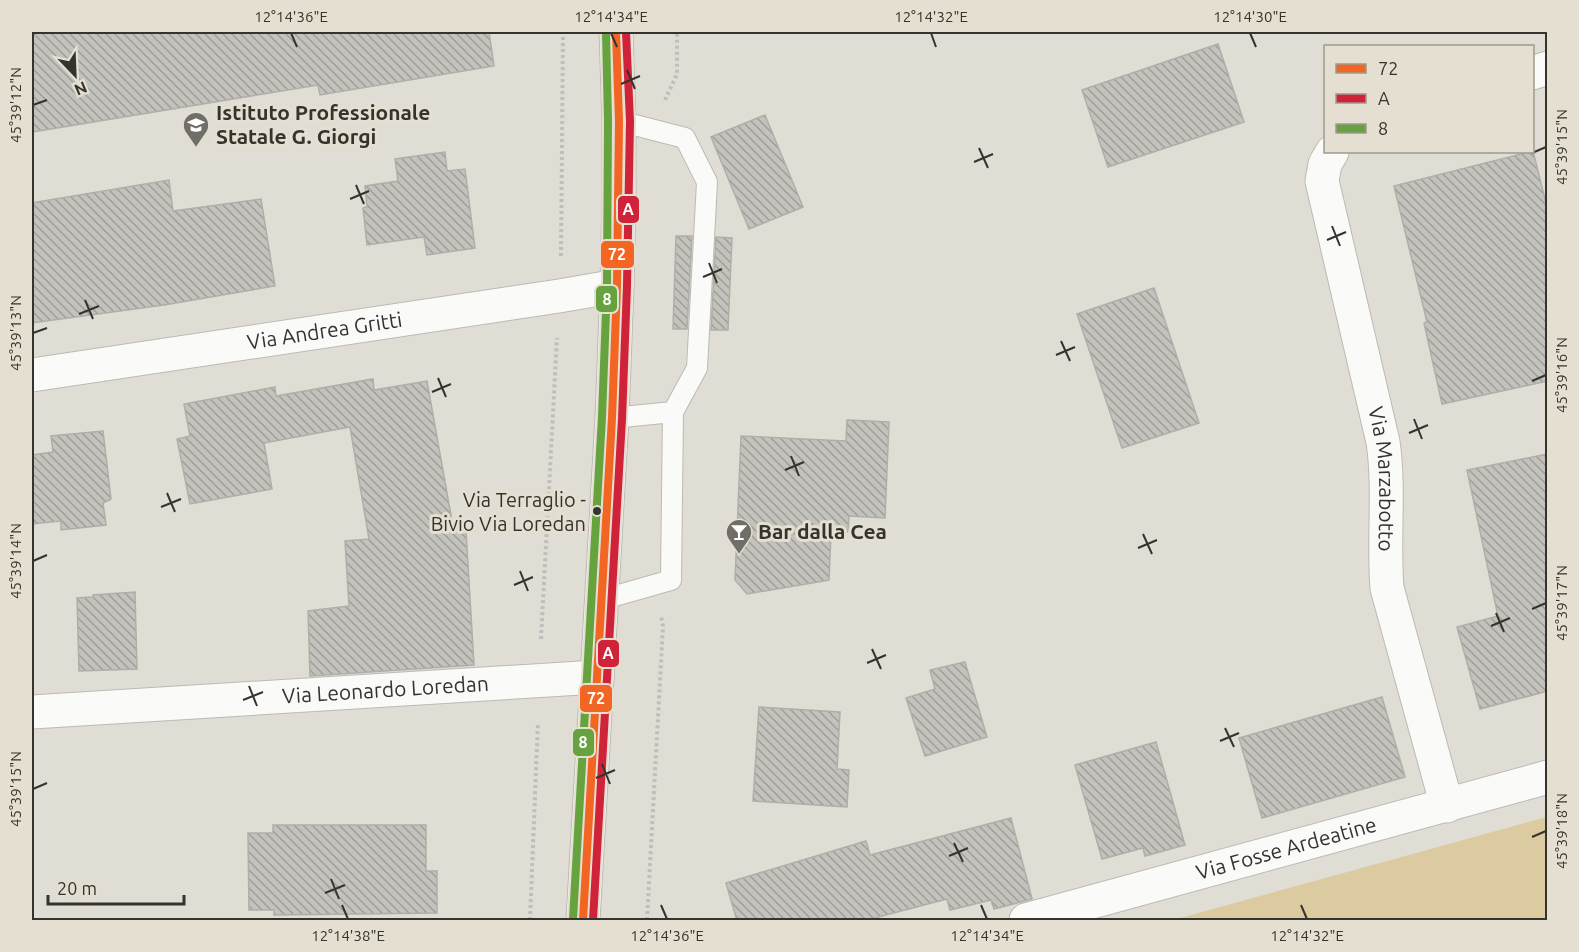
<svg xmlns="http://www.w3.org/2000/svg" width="1579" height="952" font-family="Ubuntu,sans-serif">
  <defs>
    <pattern id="building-back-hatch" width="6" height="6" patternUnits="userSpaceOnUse" patternTransform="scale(1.5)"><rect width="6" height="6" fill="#c4c2bc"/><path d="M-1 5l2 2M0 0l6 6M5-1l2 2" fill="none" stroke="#a09e99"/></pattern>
  </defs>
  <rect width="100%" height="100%" fill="#e0ddd5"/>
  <polygon fill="#dccaa0" points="1547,817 1547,920 1173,920"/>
  <g fill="url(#building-back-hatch)" stroke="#b0aea8" stroke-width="1.5">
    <polygon points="32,32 489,32 494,66 320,95 318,85 32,132"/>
    <polygon points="1218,44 1244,122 1108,167 1082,90"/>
    <polygon points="765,115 803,207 749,229 711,137"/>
    <polygon points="1533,151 1548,211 1548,381 1442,404 1424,323 1427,322 1394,186"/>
    <polygon points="445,152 447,171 465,169 475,248 427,255 424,237 367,245 363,208 367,207 365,186 398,181 395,159"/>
    <polygon points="169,180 173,211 261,199 275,286 164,305 32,323 32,203"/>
    <polygon points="676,236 692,236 687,329 673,329"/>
    <polygon points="716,237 732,238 728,330 711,330"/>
    <polygon points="1154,288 1199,423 1122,448 1077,314"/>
    <polygon points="373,379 374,390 427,381 454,532 466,531 474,665 310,676 308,611 349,606 345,541 369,539 350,427 264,443 272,489 190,504 177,439 190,436 184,404 275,387 276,396"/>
    <polygon points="847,420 889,422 885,518 849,516 848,532 831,532 829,580 747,594 735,580 741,436 846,441"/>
    <polygon points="103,431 111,499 103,503 106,525 61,530 61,521 32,524 32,455 53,452 51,436"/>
    <polygon points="1548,454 1548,691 1480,709 1457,627 1498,616 1467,470"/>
    <polygon points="135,592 137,669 79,671 77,598 93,597 93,595"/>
    <polygon points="965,662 987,737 925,756 906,698 935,689 930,670"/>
    <polygon points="1382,697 1405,777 1262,818 1239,738"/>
    <polygon points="759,707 840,712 837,769 849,770 847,807 753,801"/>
    <polygon points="1156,742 1185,845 1145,856 1143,848 1102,859 1075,765"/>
    <polygon points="1011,818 1032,899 994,909 991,900 950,910 947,899 863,921 737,921 726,883 866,841 870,855"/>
    <polygon points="273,825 426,825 426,871 437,871 437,913 274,915 274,910 249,910 248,833 273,833"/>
  </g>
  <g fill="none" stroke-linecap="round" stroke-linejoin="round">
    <g stroke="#bcbab4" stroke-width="22">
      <g id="lane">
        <polyline points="612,418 673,412 697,368 707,182 685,138 619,121"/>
        <polyline points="601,600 671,580 673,412"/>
      </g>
    </g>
    <g stroke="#bcbab4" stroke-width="35">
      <g id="street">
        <polyline points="1532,73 1548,68"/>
        <path id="s1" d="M1332,152L1325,164L1322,181L1383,442C1390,490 1383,540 1387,588L1447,806"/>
        <path id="s2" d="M32,375L559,296L617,286"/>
        <path id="s3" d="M32,712L597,677"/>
        <path id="s4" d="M1026,920L1548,777"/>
      </g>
    </g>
    <g stroke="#bcbab4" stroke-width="35">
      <polyline id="primary" points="583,920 612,418 617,286 619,198 619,121 616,32"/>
    </g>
    <g stroke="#bfbebc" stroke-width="4" stroke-dasharray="3 3" stroke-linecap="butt">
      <polyline points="665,100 677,74 677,32"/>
      <polyline points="561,256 563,32"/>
      <polyline points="541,639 557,338"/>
      <polyline points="530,920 538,722"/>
      <polyline points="647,920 663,626 661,616"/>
    </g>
    <use href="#lane" stroke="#fafaf9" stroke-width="20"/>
    <use href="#street" stroke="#fafaf9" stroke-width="33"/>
    <use href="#primary" stroke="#fafaf9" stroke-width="33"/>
    <g stroke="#e4dfd1" stroke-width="12">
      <polyline id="bus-1" points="583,920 612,418 617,286 619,121 616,32"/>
    </g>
    <g stroke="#e4dfd1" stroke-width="12">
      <polyline id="bus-2" points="593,920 622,419 627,286 630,121 626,32"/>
    </g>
    <g stroke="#e4dfd1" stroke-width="12">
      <polyline id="bus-3" points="573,919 602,417 607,286 608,121 606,32"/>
    </g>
    <use href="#bus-1" stroke="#f26522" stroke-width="8"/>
    <use href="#bus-2" stroke="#d02239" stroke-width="8"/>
    <use href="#bus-3" stroke="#66a33f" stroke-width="8"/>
  </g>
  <path fill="none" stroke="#35332d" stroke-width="2" d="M291,33L297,47M611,33L617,47M931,33L936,47M1250,33L1256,47M627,70L635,89M621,84L640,76M33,105L47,100M979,148L988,168M1532,153L1546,147M974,162L993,154M356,185L364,204M350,199L369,191M1332,226L1340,246M1327,240L1346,232M709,263L717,283M703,277L722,269M85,300L93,319M79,314L99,306M33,333L47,328M1061,341L1070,361M1056,355L1075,347M438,378L446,397M1532,381L1546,375M432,392L451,384M1414,419L1422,439M1409,433L1428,425M791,456L799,476M785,470L804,462M167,493L175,512M161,507L181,499M1143,534L1152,554M1138,548L1157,540M33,561L47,555M520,571L528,591M514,585L533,577M1532,609L1546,603M1496,613L1504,632M1491,626L1510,618M872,649L881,669M867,663L886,655M249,686L257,706M243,700L263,692M1225,728L1234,747M1220,741L1239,733M602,764L610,784M596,778L615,770M33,789L47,783M1532,837L1546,831M954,843L963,862M949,856L968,848M331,879L339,899M325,893L345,885M342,905L348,919M661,905L667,919M981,905L987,919M1301,905L1307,919"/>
  <defs>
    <g id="school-pin" transform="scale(1.35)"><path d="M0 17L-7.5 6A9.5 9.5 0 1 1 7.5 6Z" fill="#716e68" stroke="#e4dfd1"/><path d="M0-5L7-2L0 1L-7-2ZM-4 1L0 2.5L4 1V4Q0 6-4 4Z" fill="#fff"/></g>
    <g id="bar-pin" transform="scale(1.35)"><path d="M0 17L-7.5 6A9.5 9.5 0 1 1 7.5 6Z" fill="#716e68" stroke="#e4dfd1"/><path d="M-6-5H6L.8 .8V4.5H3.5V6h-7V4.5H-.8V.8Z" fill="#fff"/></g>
  </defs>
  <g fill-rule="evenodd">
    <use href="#school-pin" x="196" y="125"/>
    <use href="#bar-pin" x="739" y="532"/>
  </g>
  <circle fill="#35332d" stroke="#e4dfd1" stroke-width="2" cx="597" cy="511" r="5"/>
  <g text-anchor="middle" stroke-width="6" stroke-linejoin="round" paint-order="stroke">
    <g font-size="20" fill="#35332d" stroke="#e4dfd1" text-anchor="end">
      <text x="586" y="507">Via Terraglio -<tspan x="586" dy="24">Bivio Via Loredan</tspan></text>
    </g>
    <g font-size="21" font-weight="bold" fill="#35332d" stroke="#e4dfd1" text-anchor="start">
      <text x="216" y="120">Istituto Professionale<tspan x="216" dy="24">Statale G. Giorgi</tspan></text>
      <text x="758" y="539">Bar dalla Cea</text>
    </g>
    <g font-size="21" fill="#35332d" stroke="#e4dfd1">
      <text dy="7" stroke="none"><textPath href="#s2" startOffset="296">Via Andrea Gritti</textPath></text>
      <text dy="7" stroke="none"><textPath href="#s1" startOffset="336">Via Marzabotto</textPath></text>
      <text dy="7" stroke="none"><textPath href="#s3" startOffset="354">Via Leonardo Loredan</textPath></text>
      <text dy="7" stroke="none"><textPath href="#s4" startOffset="270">Via Fosse Ardeatine</textPath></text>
    </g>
  </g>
  <g stroke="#e4dfd1" stroke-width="2">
    <rect x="617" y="195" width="23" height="29" rx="6" fill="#d02239"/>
    <rect x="600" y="240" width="35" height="29" rx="6" fill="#f26522"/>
    <rect x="595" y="285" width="23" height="28" rx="6" fill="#66a33f"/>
    <rect x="597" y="639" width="23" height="29" rx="6" fill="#d02239"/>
    <rect x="579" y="684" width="34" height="29" rx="6" fill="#f26522"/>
    <rect x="572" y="728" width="23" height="29" rx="6" fill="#66a33f"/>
  </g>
  <g font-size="16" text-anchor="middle" font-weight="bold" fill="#fff">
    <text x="628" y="215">A</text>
    <text x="617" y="260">72</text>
    <text x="607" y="305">8</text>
    <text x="608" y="659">A</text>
    <text x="596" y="704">72</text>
    <text x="583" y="748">8</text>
  </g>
  <rect width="1579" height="952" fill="none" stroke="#e4dfd1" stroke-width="66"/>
  <rect x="1324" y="45" width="210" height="108" fill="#e4dfd1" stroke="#9e9a8f" stroke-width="1.5"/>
  <rect x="1336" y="64" width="30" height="9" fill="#f26522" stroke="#9e9a8f" stroke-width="1.5"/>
  <text x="1378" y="75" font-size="18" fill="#35332d">72</text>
  <rect x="1336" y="94" width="30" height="9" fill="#d02239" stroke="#9e9a8f" stroke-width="1.5"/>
  <text x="1378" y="105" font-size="18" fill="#35332d">A</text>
  <rect x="1336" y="124" width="30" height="9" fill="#66a33f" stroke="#9e9a8f" stroke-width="1.5"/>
  <text x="1378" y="135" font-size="18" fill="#35332d">8</text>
  <g transform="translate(75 75) rotate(157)" stroke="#e4dfd1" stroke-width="4.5" paint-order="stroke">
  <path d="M0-4.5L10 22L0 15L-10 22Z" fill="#35332d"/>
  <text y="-9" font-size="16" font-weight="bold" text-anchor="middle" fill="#35332d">N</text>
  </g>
  <path d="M48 895v9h136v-9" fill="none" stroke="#35332d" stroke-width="3"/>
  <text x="57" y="895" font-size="18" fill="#35332d" stroke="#e4dfd1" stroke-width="4.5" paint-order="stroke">20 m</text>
  <rect x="33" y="33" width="1513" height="886" fill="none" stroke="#35332d" stroke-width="2"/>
  <g font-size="15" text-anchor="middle" fill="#35332d">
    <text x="291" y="22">12°14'36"E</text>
    <text x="611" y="22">12°14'34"E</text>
    <text x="931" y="22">12°14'32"E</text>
    <text x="1250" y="22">12°14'30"E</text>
    <text transform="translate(16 105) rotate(-90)" y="5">45°39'12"N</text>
    <text transform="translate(1562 147) rotate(-90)" y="5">45°39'15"N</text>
    <text transform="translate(16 333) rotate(-90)" y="5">45°39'13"N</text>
    <text transform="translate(1562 375) rotate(-90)" y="5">45°39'16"N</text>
    <text transform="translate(16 561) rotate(-90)" y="5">45°39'14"N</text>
    <text transform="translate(1562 603) rotate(-90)" y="5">45°39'17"N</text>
    <text transform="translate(16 789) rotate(-90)" y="5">45°39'15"N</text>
    <text transform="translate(1562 831) rotate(-90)" y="5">45°39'18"N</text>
    <text x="348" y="941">12°14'38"E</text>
    <text x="667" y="941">12°14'36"E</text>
    <text x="987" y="941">12°14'34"E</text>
    <text x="1307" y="941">12°14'32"E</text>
  </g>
</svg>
